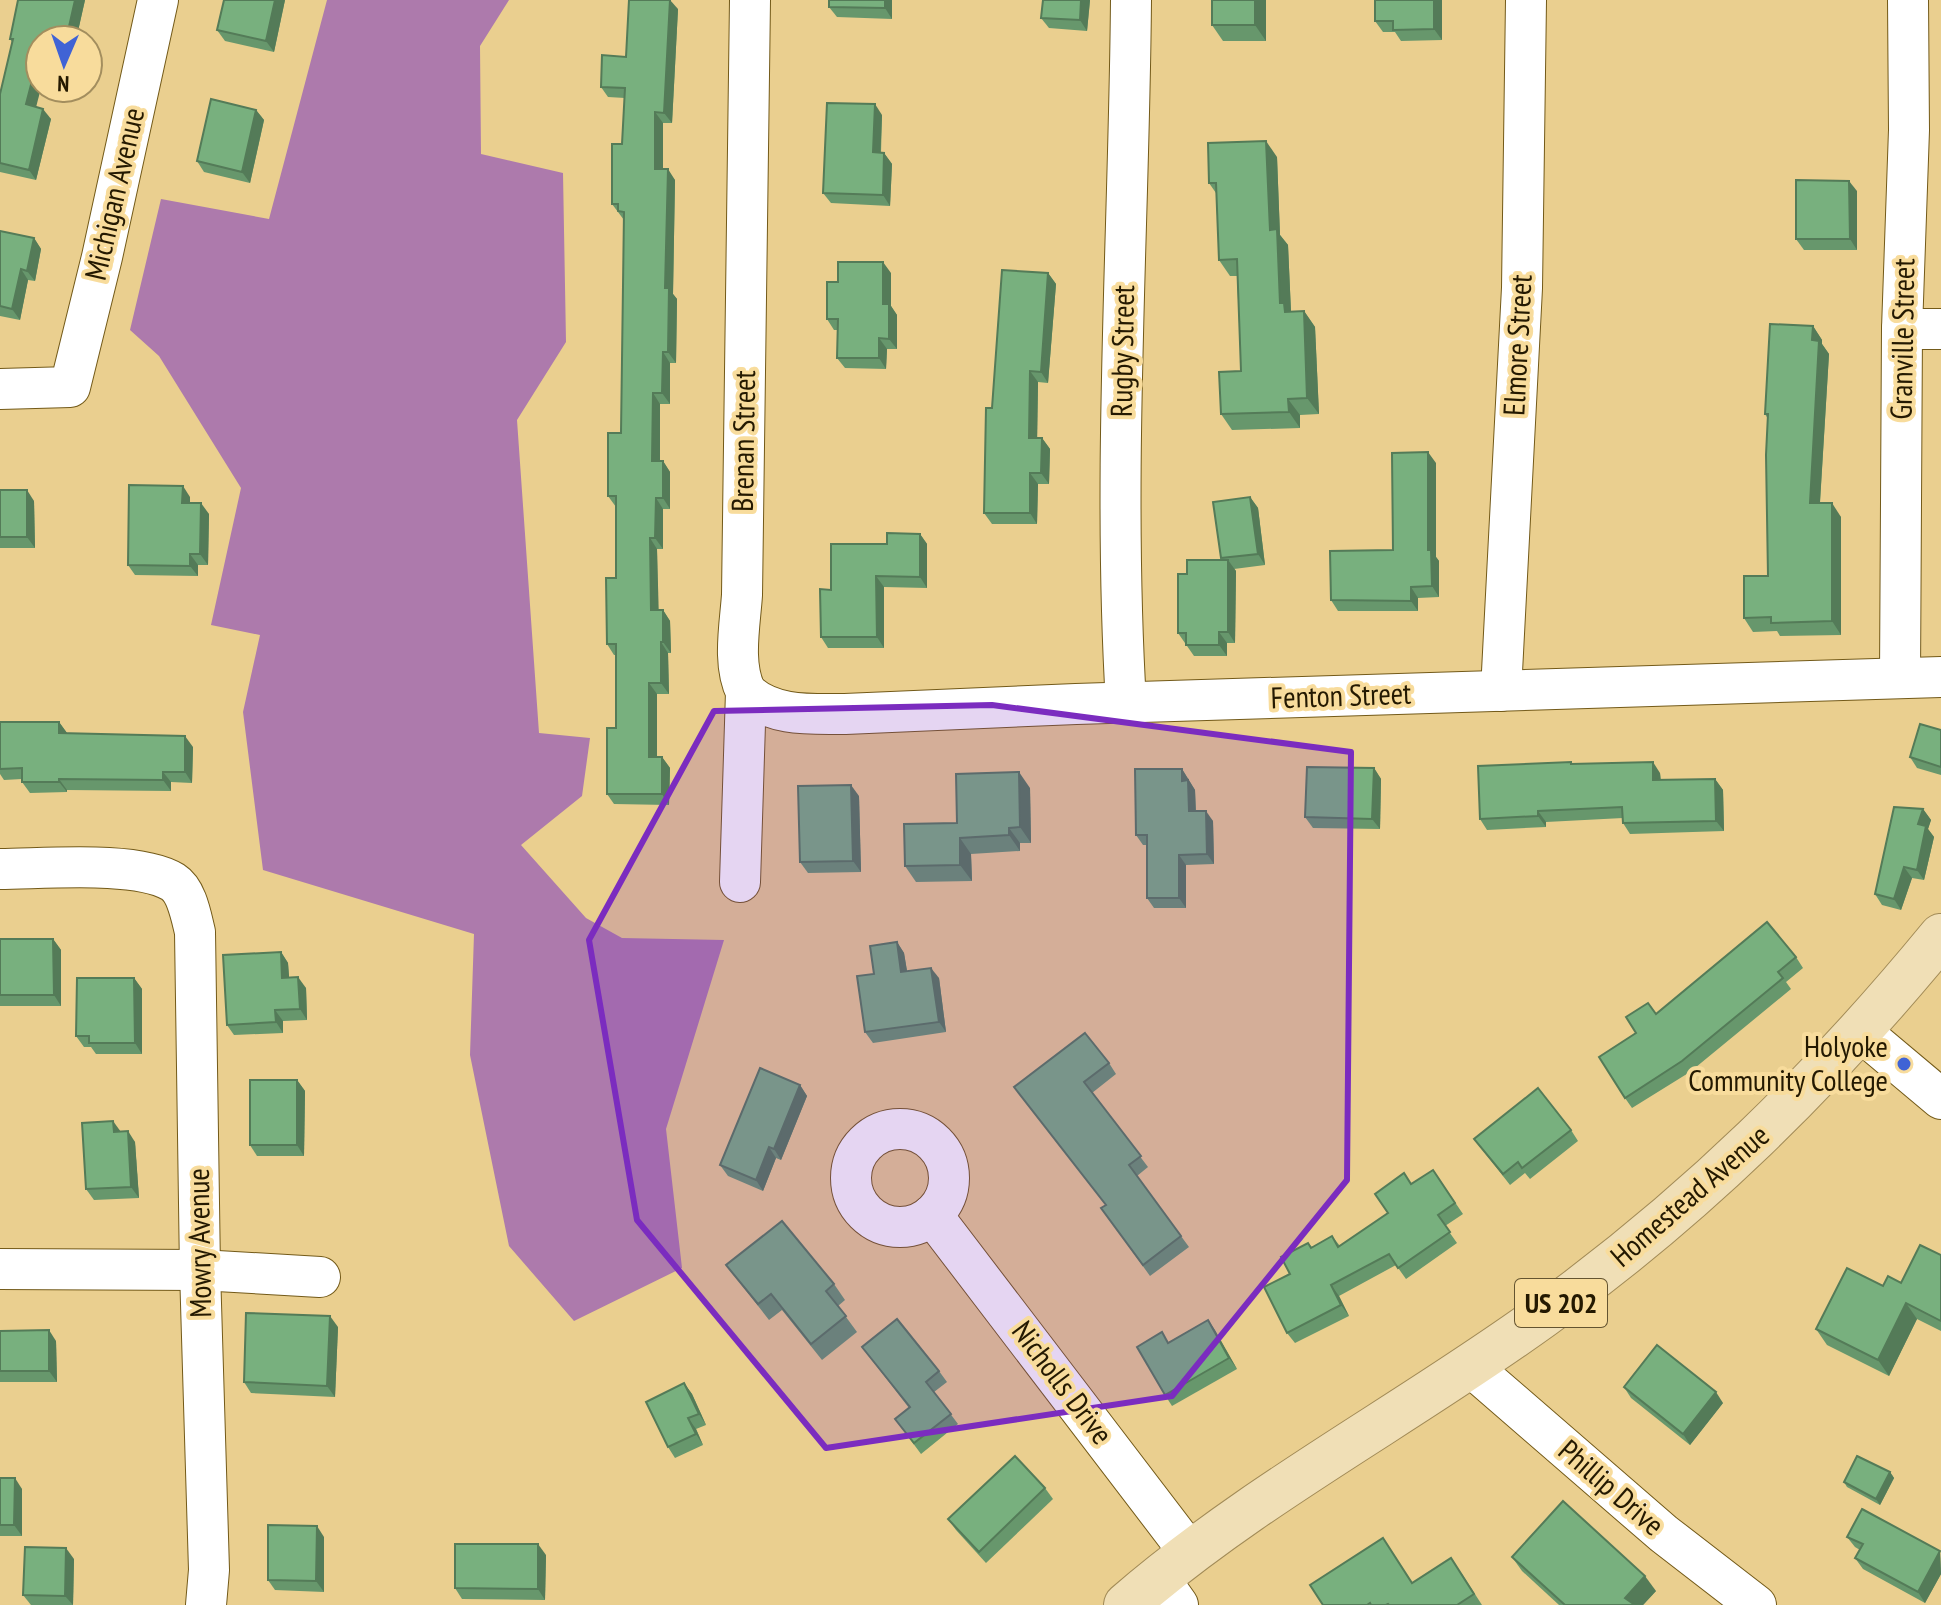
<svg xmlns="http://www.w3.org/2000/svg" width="1941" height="1605" font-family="'PT Sans Narrow',sans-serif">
  <rect width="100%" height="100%" fill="#eacf8f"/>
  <polygon fill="#ad7aac" points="327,0 509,0 480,46 481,154 563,173 566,342 517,420 539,733 590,738 582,796 521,845 586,918 622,938 724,940 666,1129 682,1268 574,1321 509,1246 470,1055 474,934 263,870 243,712 260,635 211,625 241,488 159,356 130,330 161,199 269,219"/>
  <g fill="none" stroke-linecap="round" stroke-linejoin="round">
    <g stroke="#735a19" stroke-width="42">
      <g id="minor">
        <polyline points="1902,329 1941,329"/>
        <polyline points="0,389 70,387 102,257 158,0"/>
        <polyline points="1900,678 1902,329 1909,130 1908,0"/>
        <polyline points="1501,691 1522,288 1526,0"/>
        <path d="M746,692C772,717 811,714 845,714L1076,704L1941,677"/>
        <path d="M1126,703C1112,469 1129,234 1131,0"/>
        <path d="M0,869C42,869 137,860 173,882C187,891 191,916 195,932L200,1270L209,1570L206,1605"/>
        <path d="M740,882L746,692C732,664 740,625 742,595L750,0"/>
        <polyline points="1860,1031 1941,1099"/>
        <circle cx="900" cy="1178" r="49"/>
        <polyline points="932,1215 1190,1553"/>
        <polyline points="0,1269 200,1270 320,1277"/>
        <polyline points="1470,1366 1664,1534 1756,1605"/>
        <polyline points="1159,1578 1178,1605"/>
      </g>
    </g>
    <g stroke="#a28b57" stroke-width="46">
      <path id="major" d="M1126,1605C1254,1494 1406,1415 1544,1315C1697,1204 1821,1082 1941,936"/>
    </g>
    <use href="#minor" stroke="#fff" stroke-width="40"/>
    <use href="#major" stroke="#f0dfb6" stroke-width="44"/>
  </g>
  <g fill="#67976c">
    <polygon points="18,0 85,0 76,40 40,40 36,107 51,119 36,180 0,172 0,94 12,42 10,39"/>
    <polygon points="285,0 274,52 225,41 217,30"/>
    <polygon points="892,0 892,19 837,17 829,7"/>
    <polygon points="1090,0 1087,31 1049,28 1041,18"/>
    <polygon points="1212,0 1266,0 1266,41 1223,41 1212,25"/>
    <polygon points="1375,0 1442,0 1442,40 1401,41 1395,32 1383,32 1375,21"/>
    <polygon points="678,9 672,123 663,123 663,169 675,180 673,294 677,299 676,363 670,363 670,404 660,404 660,461 663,461 670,472 670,509 663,509 663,549 657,549 658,610 663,610 670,621 671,653 668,653 669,694 657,694 657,757 662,757 670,768 669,805 614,804 607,794 616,728 616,655 614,655 607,644 616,578 616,507 608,496 621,433 624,220 612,204 622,144 625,98 608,97 601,87 626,57"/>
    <polygon points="256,110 264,120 250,183 204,172 197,161"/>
    <polygon points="882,115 881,153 884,153 892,164 890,206 831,203 823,193"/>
    <polygon points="1277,157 1280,235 1288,245 1291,312 1304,311 1315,327 1319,414 1300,415 1300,428 1232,430 1221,414 1241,371 1237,276 1230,276 1219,260 1216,193 1209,183"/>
    <polygon points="1857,191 1857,250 1804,250 1796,239"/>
    <polygon points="0,231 34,238 41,249 35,281 28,280 20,320 0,316"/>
    <polygon points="891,273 891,306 897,315 897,349 887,349 886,369 845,368 837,358 838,330 834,330 827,319 838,282"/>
    <polygon points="1048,273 1056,284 1048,383 1038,382 1037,438 1042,438 1050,449 1049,484 1038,484 1037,524 992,524 984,513 992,408"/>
    <polygon points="1813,326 1822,340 1822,344 1829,354 1820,503 1841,517 1841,635 1780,636 1777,631 1753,632 1744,618 1768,576 1768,419 1765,414"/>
    <polygon points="1436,463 1436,557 1439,561 1439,597 1418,598 1418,611 1338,611 1331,600 1393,550"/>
    <polygon points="0,490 34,501 35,548 0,548"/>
    <polygon points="190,497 190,503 209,514 208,565 198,565 198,576 135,575 128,565"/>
    <polygon points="1250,497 1258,508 1265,565 1234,569 1236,571 1235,643 1227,643 1227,656 1194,656 1178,633 1187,574 1222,560 1221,558"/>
    <polygon points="920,534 927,544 927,588 884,587 884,648 828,648 821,637 831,590 887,544"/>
    <polygon points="0,722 59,722 67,733 193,747 192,783 171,782 171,791 67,790 67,792 30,793 22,782 22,779 4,780 0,774"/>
    <polygon points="1941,730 1941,775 1917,768 1910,757"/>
    <polygon points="1571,762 1573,764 1660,773 1661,780 1715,779 1723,790 1724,831 1630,834 1623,823 1623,818 1546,822 1546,827 1487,830 1480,819"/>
    <polygon points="1374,768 1381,779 1380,829 1313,828 1305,817"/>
    <polygon points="1182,769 1195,790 1196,811 1213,821 1214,864 1186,865 1186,908 1154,908 1147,898 1147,845 1143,845 1136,835"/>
    <polygon points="1030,788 1031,843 1020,843 1020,851 971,854 972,881 916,882 905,866 957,823"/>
    <polygon points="859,796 861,872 808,873 800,862"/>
    <polygon points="1923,809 1931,820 1928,829 1934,837 1924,880 1912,878 1901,910 1882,905 1875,894"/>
    <polygon points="0,939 53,939 61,950 61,1006 0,1006"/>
    <polygon points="897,942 904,953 907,971 939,978 946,1032 873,1043 865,1032 874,974"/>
    <polygon points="281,952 288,963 289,978 306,988 307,1020 283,1021 283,1033 234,1035 227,1025"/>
    <polygon points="1796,957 1803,968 1786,982 1791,989 1690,1072 1632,1108 1625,1098 1636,1033 1656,1014"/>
    <polygon points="134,978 142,989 142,1054 96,1054 91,1047 84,1047 76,1036"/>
    <polygon points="1109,1063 1116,1074 1092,1093 1148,1167 1137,1176 1189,1247 1150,1276 1101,1208 1106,1205 1014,1087"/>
    <polygon points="297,1080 305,1091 304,1156 257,1156 250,1145"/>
    <polygon points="800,1085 807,1096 781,1160 776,1158 763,1191 728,1176 720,1165"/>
    <polygon points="1571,1130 1578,1141 1530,1179 1525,1173 1510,1185 1474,1139"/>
    <polygon points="120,1132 135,1142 139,1198 94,1200 86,1189"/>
    <polygon points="1433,1170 1463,1214 1445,1226 1457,1243 1406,1279 1396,1265 1339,1296 1349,1316 1295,1343 1287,1333 1290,1274 1308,1243 1312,1247 1332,1236 1340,1246 1388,1213 1411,1184"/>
    <polygon points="1941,1255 1941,1331 1917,1319 1889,1376 1827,1345 1816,1329 1883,1286 1901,1283"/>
    <polygon points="726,1265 834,1284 845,1300 838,1306 857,1332 822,1360 782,1310 769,1320"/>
    <polygon points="1208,1320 1237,1369 1172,1406 1165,1395 1169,1342"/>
    <polygon points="338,1327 335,1397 251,1393 244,1382"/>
    <polygon points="0,1331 56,1341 57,1382 0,1382"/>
    <polygon points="862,1347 939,1371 947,1382 934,1392 958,1424 921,1454 895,1419 909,1408"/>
    <polygon points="684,1383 692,1394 706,1425 696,1429 703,1445 675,1458 668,1447"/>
    <polygon points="1624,1387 1723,1403 1690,1445 1631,1398"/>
    <polygon points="1890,1472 1894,1478 1880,1505 1847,1487 1844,1482"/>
    <polygon points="0,1478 22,1489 22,1536 0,1536"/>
    <polygon points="1045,1488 1053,1499 986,1563 956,1530 948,1519"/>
    <polygon points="324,1537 324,1592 275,1590 268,1580"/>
    <polygon points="1847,1537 1940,1551 1941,1574 1925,1603 1863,1569 1855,1558 1860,1550 1855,1547"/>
    <polygon points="1383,1538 1412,1583 1462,1574 1482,1605 1323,1605"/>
    <polygon points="546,1555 545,1600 462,1599 455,1588"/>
    <polygon points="1512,1557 1656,1591 1643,1605 1559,1605 1522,1571"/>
    <polygon points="74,1559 73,1605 31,1605 23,1595"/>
  </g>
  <g fill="#547b58">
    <polygon points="75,0 85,0 76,40 66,40"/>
    <polygon points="275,0 285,0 274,52 266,41"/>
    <polygon points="670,0 678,9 672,123 664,113"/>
    <polygon points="885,0 892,0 892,19 885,8"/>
    <polygon points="1081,0 1090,0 1087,31 1080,20"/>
    <polygon points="1255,0 1266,0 1266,41 1255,25"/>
    <polygon points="1434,0 1442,0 1442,40 1434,29"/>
    <polygon points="40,50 41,88 34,115 26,104"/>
    <polygon points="875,104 882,115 880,163 873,152"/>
    <polygon points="43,109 51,119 36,180 29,170"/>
    <polygon points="256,110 264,120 250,183 242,172"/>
    <polygon points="655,112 663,123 663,180 655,169"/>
    <polygon points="1266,141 1277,157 1280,235 1288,245 1291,312 1296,328 1280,303 1270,230"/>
    <polygon points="884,153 892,164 890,206 883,195"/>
    <polygon points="668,169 675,180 673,294 677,299 676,363 668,352 665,288"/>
    <polygon points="1849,181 1857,191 1857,250 1850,239"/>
    <polygon points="34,238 41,249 35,281 27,271"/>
    <polygon points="883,262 891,273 891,306 897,315 897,349 889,339 883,304"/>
    <polygon points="21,269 28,280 20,320 12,309"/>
    <polygon points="1048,273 1056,284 1048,383 1041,372"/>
    <polygon points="1304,311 1315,327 1319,414 1307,398"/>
    <polygon points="1813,326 1822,340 1822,344 1829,354 1819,517 1810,503"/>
    <polygon points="879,338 887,349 886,369 879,358"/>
    <polygon points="663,352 670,363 670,404 662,393"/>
    <polygon points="1030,371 1038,382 1037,448 1029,438"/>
    <polygon points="653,393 660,404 660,472 652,461"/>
    <polygon points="1288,399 1300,415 1300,428 1289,412"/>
    <polygon points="1042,438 1050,449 1049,484 1041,473"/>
    <polygon points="1428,452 1436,463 1436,557 1439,561 1439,597 1432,586 1428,550"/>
    <polygon points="663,461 670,472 670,509 663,498"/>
    <polygon points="1030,473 1038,484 1037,524 1030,513"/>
    <polygon points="183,486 190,497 190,514 182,503"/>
    <polygon points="27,490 34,501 35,548 27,537"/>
    <polygon points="1250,497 1258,508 1265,565 1258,554"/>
    <polygon points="656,498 663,509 663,549 655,538"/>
    <polygon points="201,503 209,514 208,565 200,554"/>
    <polygon points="1832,503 1841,517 1841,635 1832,621"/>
    <polygon points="920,534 927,544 927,588 920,577"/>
    <polygon points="650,538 657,549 659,621 651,610"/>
    <polygon points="190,554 198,565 198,576 190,566"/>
    <polygon points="1228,560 1236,571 1235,643 1228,632"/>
    <polygon points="876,576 884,587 884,648 877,637"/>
    <polygon points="1411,587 1418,598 1418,611 1411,601"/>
    <polygon points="663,610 670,621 671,653 663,642"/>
    <polygon points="1219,632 1227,643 1227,656 1219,645"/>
    <polygon points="661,642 668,653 669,694 661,683"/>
    <polygon points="649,683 657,694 657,767 649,757"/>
    <polygon points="59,722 67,733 59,733"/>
    <polygon points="185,736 193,747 192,783 185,772"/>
    <polygon points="662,757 670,768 669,805 662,794"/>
    <polygon points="1653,762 1660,773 1661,791 1653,780"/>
    <polygon points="1374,768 1381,779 1380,829 1372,819"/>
    <polygon points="1182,769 1195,790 1196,821 1189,811 1182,781"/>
    <polygon points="163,772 171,782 171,791 163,780"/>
    <polygon points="1019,772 1030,788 1031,843 1020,827"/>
    <polygon points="59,779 67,790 67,792 59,782"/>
    <polygon points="1715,779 1723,790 1724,831 1716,821"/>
    <polygon points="851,785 859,796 861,872 853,861"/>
    <polygon points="1923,809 1931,820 1928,829 1934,837 1924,880 1917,870 1918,824"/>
    <polygon points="1206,811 1213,821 1214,864 1207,854"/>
    <polygon points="1538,811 1546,822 1546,827 1538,816"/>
    <polygon points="1009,828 1020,843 1020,851 1009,835"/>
    <polygon points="960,838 971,854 972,881 960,865"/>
    <polygon points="1179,855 1186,865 1186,908 1179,898"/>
    <polygon points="1904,867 1912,878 1901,910 1894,899"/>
    <polygon points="53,939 61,950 61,1006 54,995"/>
    <polygon points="897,942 904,953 909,983 901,972"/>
    <polygon points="281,952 288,963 290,989 282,978"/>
    <polygon points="931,968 939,978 946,1032 939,1022"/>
    <polygon points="298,977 306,988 307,1020 300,1009"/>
    <polygon points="134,978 142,989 142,1054 135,1043"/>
    <polygon points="275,1010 283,1021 283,1033 276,1022"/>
    <polygon points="297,1080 305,1091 304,1156 297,1145"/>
    <polygon points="800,1085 807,1096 781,1160 774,1149"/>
    <polygon points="113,1121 121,1132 114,1132"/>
    <polygon points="128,1131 135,1142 139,1198 131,1187"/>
    <polygon points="769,1147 776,1158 763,1191 756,1180"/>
    <polygon points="1331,1285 1339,1296 1349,1316 1341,1305"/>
    <polygon points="1906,1303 1917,1319 1889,1376 1878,1360"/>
    <polygon points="330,1316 338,1327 335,1397 327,1386"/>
    <polygon points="1208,1320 1215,1330 1237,1369 1229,1358"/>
    <polygon points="49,1330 56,1341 57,1382 49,1371"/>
    <polygon points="684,1383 692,1394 706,1425 699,1414"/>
    <polygon points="1716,1392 1723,1403 1690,1445 1683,1434"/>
    <polygon points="688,1418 696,1429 703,1445 696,1434"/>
    <polygon points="1890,1472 1894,1478 1880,1505 1876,1499"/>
    <polygon points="15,1478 22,1489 22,1536 14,1525"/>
    <polygon points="317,1526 324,1537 324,1592 316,1581"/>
    <polygon points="538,1544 546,1555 545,1600 538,1589"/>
    <polygon points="66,1548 74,1559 73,1605 65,1596"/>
    <polygon points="1940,1551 1941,1574 1925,1603 1918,1592"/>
    <polygon points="1645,1576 1656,1591 1643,1605 1630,1605 1625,1598"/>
  </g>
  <g fill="#78b07e" stroke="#547b58" stroke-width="2">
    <polygon points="18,0 75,0 66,40 40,40 40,50 26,104 43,109 29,170 0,163 0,94 13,39 10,39"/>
    <polygon points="224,0 275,0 266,41 217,30"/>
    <polygon points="629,0 670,0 664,113 655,112 655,169 668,169 665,288 669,288 668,352 663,352 662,393 653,393 652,461 663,461 663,498 656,498 655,538 650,538 651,610 663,610 663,642 661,642 661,683 649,683 649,757 662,757 662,794 607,794 607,728 616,728 616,644 607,644 606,578 616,578 616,496 608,496 608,433 621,433 624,212 618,211 618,204 612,204 612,144 622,144 625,88 601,87 602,55 626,57"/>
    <polygon points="829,0 885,0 885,8 829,7"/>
    <polygon points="1043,0 1081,0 1080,20 1041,18"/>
    <rect x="1212" y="0" width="43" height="25"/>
    <polygon points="1375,0 1434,0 1434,29 1393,30 1393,21 1375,21"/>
    <polygon points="211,99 256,110 242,172 197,161"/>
    <polygon points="827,103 875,104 873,152 884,153 883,195 823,193"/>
    <polygon points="1266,141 1270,230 1277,229 1280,303 1284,303 1285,312 1304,311 1307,398 1288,399 1289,412 1221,414 1219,372 1241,371 1237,259 1219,260 1216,183 1209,183 1208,143"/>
    <polygon points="1796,180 1849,181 1850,239 1796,239"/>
    <polygon points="0,231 34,238 27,271 21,269 12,309 0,306"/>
    <polygon points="838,262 883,262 883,304 889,304 889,339 879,338 879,358 837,358 838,319 827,319 827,282 838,282"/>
    <polygon points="1002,270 1048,273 1041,372 1030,371 1029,438 1042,438 1041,473 1030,473 1030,513 984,513 986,408 992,408"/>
    <polygon points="1770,324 1813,326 1812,340 1819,341 1810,503 1832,503 1832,621 1771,623 1771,617 1744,618 1744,576 1768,576 1766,455 1768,414 1765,414"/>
    <polygon points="1428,452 1428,550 1431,550 1432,586 1411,587 1411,601 1331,600 1330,551 1393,550 1392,453"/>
    <polygon points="129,485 183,486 182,503 201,503 200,554 190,554 190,566 128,565"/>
    <rect x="0" y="490" width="27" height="47"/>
    <polygon points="1250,497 1258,554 1221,558 1213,502"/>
    <polygon points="887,533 920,534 920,577 876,576 877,637 821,637 820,589 831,590 831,544 887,544"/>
    <polygon points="1187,560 1228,560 1228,632 1219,632 1219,645 1186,645 1186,633 1178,633 1178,574 1187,574"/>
    <polygon points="0,722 59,722 59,733 185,736 185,772 163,772 163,780 59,779 59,782 22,782 22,768 0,769"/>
    <polygon points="1920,724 1941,730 1941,767 1910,757"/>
    <polygon points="1571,762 1571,764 1653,762 1653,780 1715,779 1716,821 1623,823 1622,807 1538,811 1538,816 1480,819 1478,766"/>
    <polygon points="1307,767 1374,768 1372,819 1305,817"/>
    <polygon points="1135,769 1182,769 1182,781 1188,780 1189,811 1206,811 1207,854 1179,855 1179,898 1147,898 1147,835 1136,835"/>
    <polygon points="1019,772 1020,827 1009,828 1009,835 960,838 960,865 905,866 904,824 957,823 956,774"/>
    <polygon points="851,785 853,861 800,862 798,786"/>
    <polygon points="1894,807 1923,809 1918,824 1926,826 1917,870 1904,867 1894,899 1875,894"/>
    <polygon points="1767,922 1796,957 1778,972 1783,978 1682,1061 1625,1098 1599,1057 1636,1033 1626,1017 1648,1003 1656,1014"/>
    <polygon points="0,939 53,939 54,995 0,995"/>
    <polygon points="897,942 901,972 931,968 939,1022 865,1032 857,976 874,974 870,946"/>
    <polygon points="281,952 282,978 298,977 300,1009 275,1010 276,1022 227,1025 223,955"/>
    <polygon points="77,978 134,978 135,1043 89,1043 89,1036 76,1036"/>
    <polygon points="1085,1033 1109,1063 1084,1082 1141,1156 1129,1165 1181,1236 1143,1265 1101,1208 1106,1205 1014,1087"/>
    <polygon points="760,1068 800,1085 774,1149 769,1147 756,1180 720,1165"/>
    <rect x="250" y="1080" width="47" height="65"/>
    <polygon points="1538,1088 1571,1130 1522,1168 1518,1162 1503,1174 1474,1139"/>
    <polygon points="113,1121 114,1132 128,1131 131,1187 86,1189 82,1123"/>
    <polygon points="1433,1170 1455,1203 1438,1215 1450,1232 1398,1268 1389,1254 1331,1285 1341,1305 1287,1333 1264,1287 1290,1274 1281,1257 1308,1243 1311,1248 1332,1236 1338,1247 1388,1213 1375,1194 1404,1173 1411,1184"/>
    <polygon points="782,1221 834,1284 826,1291 846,1316 811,1344 771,1294 758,1304 726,1265"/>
    <polygon points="1920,1245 1941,1255 1941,1321 1906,1303 1878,1360 1816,1329 1847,1268 1883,1286 1888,1276 1901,1283"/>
    <polygon points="246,1313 330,1316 327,1386 244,1382"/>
    <polygon points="897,1319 939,1371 926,1382 951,1414 914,1443 895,1419 910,1407 862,1347"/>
    <polygon points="1208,1320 1229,1358 1165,1395 1137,1347 1162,1332 1168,1343"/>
    <polygon points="49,1330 49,1371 0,1371 0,1331"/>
    <polygon points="1657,1345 1716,1392 1683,1434 1624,1387"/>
    <polygon points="684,1383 699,1414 688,1418 696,1434 668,1447 646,1402"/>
    <polygon points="1015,1456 1045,1488 979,1552 948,1519"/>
    <polygon points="1857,1456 1890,1472 1876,1499 1844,1482"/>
    <polygon points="0,1478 15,1478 14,1525 0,1525"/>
    <polygon points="1563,1501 1645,1576 1625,1598 1635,1605 1565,1605 1512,1557"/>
    <polygon points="1862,1509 1940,1551 1918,1592 1855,1558 1863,1544 1847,1537"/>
    <polygon points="268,1525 317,1526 316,1581 268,1580"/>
    <polygon points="1383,1538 1412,1583 1451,1558 1474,1594 1457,1605 1389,1605 1388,1604 1386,1605 1371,1605 1370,1603 1367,1605 1323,1605 1310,1585"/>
    <polygon points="455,1544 538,1544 538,1589 455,1588"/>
    <polygon points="25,1547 66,1548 65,1596 23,1595"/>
  </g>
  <path fill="#7b2cbf" fill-opacity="0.2" stroke="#7b2cbf" stroke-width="6" stroke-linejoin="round" d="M992,705L1351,752L1347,1180L1172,1396L826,1448L637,1220L589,940L714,711Z"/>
  <circle fill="#4063d5" stroke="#f8dc9c" stroke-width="3" cx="1904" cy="1064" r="8"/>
  <g text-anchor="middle" stroke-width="8" stroke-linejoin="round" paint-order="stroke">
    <rect fill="#f8dc9c" stroke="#645430" stroke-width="2" x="1515" y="1279" width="92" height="48" rx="6"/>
    <g font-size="28" font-weight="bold" fill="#241901">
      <text x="1561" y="1313">US 202</text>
    </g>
    <g font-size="30" fill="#241901" stroke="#f8dc9c">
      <text transform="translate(115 194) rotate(-77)" y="10">Michigan Avenue</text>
      <text transform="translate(1903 339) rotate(-89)" y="10">Granville Street</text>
      <text transform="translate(1518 345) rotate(-87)" y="10">Elmore Street</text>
      <text transform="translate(1123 351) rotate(-89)" y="10">Rugby Street</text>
      <text transform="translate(744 441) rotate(-89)" y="10">Brenan Street</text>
      <text transform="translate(1341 696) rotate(-2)" y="10">Fenton Street</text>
      <text transform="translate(1690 1196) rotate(-41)" y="10">Homestead Avenue</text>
      <text transform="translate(200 1243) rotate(-91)" y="10">Mowry Avenue</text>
      <text transform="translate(1062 1383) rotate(53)" y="10">Nicholls Drive</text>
      <text transform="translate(1611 1488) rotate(41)" y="10">Phillip Drive</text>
    </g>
    <g font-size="30" fill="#241901" stroke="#f8dc9c" text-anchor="end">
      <text x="1888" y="1057">Holyoke<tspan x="1888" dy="34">Community College</tspan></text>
    </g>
  </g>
  <g transform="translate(64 64) rotate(182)"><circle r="38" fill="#f8dc9c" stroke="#a38e5e" stroke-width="2"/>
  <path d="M0-6L14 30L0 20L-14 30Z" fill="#4063d5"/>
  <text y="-12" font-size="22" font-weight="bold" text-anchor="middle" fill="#241901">N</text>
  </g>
</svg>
